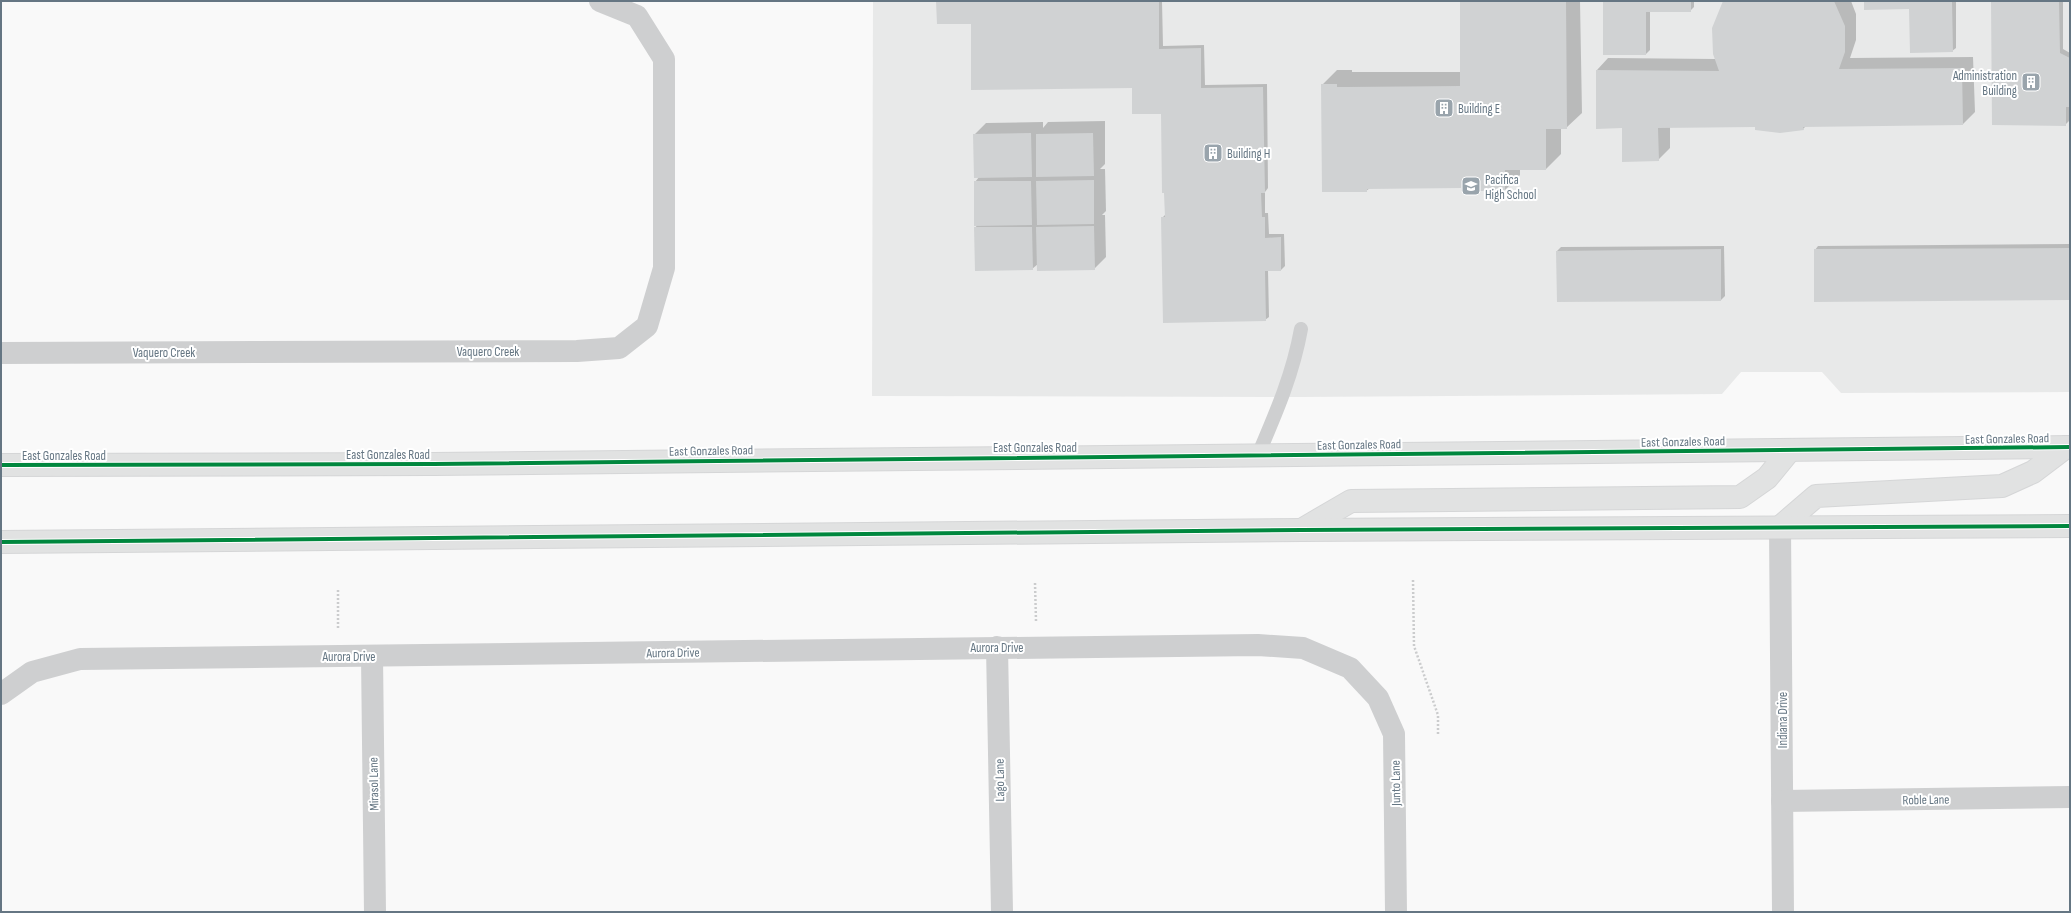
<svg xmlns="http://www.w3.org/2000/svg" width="2071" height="913" font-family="'Sofia Sans Condensed',sans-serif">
  <rect width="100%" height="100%" fill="#f9f9f9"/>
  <polygon fill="#e8e9e9" points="873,1 2070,1 2070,392 1841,393 1822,372 1741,372 1722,394 1300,397 872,396"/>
  <g fill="#0003">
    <polygon points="937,1 1162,1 1163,46 1204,45 1205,85 1267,84 1268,188 1265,192 1265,213 1268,213 1269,234 1284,234 1285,266 1281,270 1268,270 1269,317 1265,320 1162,218 1166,214 1162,113 1133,87 972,23"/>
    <polygon points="1461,1 1580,1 1582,113 1566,128 1561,128 1561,154 1546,169 1520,169 1520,175 1505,190 1462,187 1370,188 1366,191 1322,85 1337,70 1352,70 1352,72 1461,72"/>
    <polygon points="1604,1 1694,1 1694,7 1690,11 1650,11 1650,50 1646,54"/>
    <polygon points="1724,1 1851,1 1856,14 1856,40 1850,58 1973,57 1975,112 1963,124 1806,126 1803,129 1756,126 1670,126 1670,148 1658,160 1623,127 1597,70 1608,58 1716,59"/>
    <polygon points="1865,1 1956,1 1956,48 1952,51 1910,8"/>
    <polygon points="1992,1 2063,1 2063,49 2070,53 2069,121 2065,125"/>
    <polygon points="1105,121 1105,164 1100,169 1105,169 1106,211 1102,215 1105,215 1106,257 1094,269 1038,264 1032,269 975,228 978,224 975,182 979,177 974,135 986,123 1043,122 1043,128 1048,122"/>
    <polygon points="2070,244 2070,299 1815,250 1818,246"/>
    <polygon points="1724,246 1725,296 1721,300 1557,251 1561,247"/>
  </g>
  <g fill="#d0d2d3">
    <polygon points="936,1 1159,1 1159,49 1201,48 1201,88 1263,87 1265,193 1261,193 1262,217 1265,217 1265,238 1281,237 1281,271 1265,271 1266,321 1163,323 1161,217 1165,217 1164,193 1162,193 1161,114 1132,114 1132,88 971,90 971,24 937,24"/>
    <polygon points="1460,1 1566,1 1567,129 1546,129 1546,170 1505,170 1505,191 1461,191 1461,188 1367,189 1367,192 1322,192 1321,84 1337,84 1337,87 1347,87 1460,86"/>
    <polygon points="1603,1 1691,1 1691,12 1646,12 1646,55 1603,55"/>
    <polygon points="1723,1 1834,1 1845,26 1845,52 1839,69 1962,68 1963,125 1803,127 1804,130 1780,133 1755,130 1755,127 1658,128 1659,161 1622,162 1622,128 1596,129 1596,70 1719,71 1713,54 1712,28"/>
    <polygon points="1864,1 1952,1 1953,52 1910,53 1909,9 1864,10"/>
    <polygon points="1991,1 2059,1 2060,53 2070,58 2070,107 2066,107 2066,126 1992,125"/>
    <polygon points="1031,133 1032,177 974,178 973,134"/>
    <polygon points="1093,133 1094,176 1036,177 1036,134"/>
    <polygon points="1094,180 1094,224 1037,225 1036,181"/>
    <polygon points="974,181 1031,181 1032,225 974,226"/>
    <polygon points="1094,226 1095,270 1037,271 1036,227"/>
    <polygon points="974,227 1032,227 1033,270 975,271"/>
    <polygon points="2070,248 2070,300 1814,302 1814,249"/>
    <polygon points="1721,249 1721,301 1557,302 1556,251"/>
  </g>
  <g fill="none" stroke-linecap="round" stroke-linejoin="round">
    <g stroke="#d5d6d7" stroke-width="24">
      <g id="secondary">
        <polyline points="1,465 433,464 2070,447"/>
        <polyline points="1780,527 1816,496 2002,486 2033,472 2066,447"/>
        <polyline points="1303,529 1351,501 1740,497 1767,478 1790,450"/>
        <polyline points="1,542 1302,530 2070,526"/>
      </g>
    </g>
    <g stroke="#cbcccd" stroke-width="2.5" stroke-dasharray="2 2" stroke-linecap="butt">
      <polyline points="1413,580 1414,646 1438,715 1438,734"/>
      <polyline points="1035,583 1036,621"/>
      <polyline points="338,628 338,588"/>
    </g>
    <path stroke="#cecfd0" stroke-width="14" d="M1258,455C1276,413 1293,374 1301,329"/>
    <g stroke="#cecfd0" stroke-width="22">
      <polyline points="1,353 577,351 619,348 647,326 664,268 664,59 637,16 600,1"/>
      <polyline points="1780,527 1783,912"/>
      <polyline points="997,647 1002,912"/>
      <polyline points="372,656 375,912"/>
      <polyline points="1,694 32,672 80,659 1258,645 1303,648 1350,668 1378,698 1394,734 1396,912"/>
      <polyline points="1782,801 2070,797"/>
    </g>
    <use href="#secondary" stroke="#e1e2e2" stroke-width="22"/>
    <g stroke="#fff" stroke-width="6">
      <g id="cycleway">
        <polyline points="1,465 433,464 2070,447"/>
        <polyline points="1,542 1302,530 2070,526"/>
      </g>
    </g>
    <use href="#cycleway" stroke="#00873e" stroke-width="4"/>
  </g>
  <defs>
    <g id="building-square" transform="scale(1)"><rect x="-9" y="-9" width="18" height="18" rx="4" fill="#99a4ac" stroke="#fff"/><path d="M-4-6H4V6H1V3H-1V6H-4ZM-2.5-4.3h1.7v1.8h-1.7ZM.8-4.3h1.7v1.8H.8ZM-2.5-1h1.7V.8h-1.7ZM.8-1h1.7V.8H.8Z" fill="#fff"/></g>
    <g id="school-square" transform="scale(1)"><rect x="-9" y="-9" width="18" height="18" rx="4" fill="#99a4ac" stroke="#fff"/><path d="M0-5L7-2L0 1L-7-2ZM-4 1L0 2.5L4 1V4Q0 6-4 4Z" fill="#fff"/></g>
  </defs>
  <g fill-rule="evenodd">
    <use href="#building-square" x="2031" y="82"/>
    <use href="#building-square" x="1444" y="108"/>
    <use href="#building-square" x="1213" y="153"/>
    <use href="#school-square" x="1471" y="186"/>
  </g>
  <g text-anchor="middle" stroke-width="4" stroke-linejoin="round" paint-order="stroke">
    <g font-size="13" fill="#657683" stroke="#fff" text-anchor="start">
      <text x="2017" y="80" text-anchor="end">Administration<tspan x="2017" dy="15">Building</tspan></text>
      <text x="1458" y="113">Building E</text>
      <text x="1227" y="158">Building H</text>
      <text x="1485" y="184">Pacifica<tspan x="1485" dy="15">High School</tspan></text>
    </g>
    <g font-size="13" fill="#657683" stroke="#fff">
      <text x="488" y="356">Vaquero Creek</text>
      <text x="164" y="357">Vaquero Creek</text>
      <text transform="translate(2007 438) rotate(-1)" y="5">East Gonzales Road</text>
      <text transform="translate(1683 441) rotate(-1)" y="5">East Gonzales Road</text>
      <text transform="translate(1359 444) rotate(-1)" y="5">East Gonzales Road</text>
      <text x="1035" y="452">East Gonzales Road</text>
      <text transform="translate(711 450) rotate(-1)" y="5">East Gonzales Road</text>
      <text x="388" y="459">East Gonzales Road</text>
      <text x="64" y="460">East Gonzales Road</text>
      <text x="997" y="652">Aurora Drive</text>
      <text transform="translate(673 652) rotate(-1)" y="5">Aurora Drive</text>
      <text x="349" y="661">Aurora Drive</text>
      <text transform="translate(1782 720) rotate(-90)" y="5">Indiana Drive</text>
      <text transform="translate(999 780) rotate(-91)" y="5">Lago Lane</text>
      <text transform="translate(1395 783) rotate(-91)" y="5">Junto Lane</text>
      <text transform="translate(373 784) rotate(-91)" y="5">Mirasol Lane</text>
      <text transform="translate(1926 799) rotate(-1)" y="5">Roble Lane</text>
    </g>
  </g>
  <rect width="2071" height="913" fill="none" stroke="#657683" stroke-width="4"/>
</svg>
